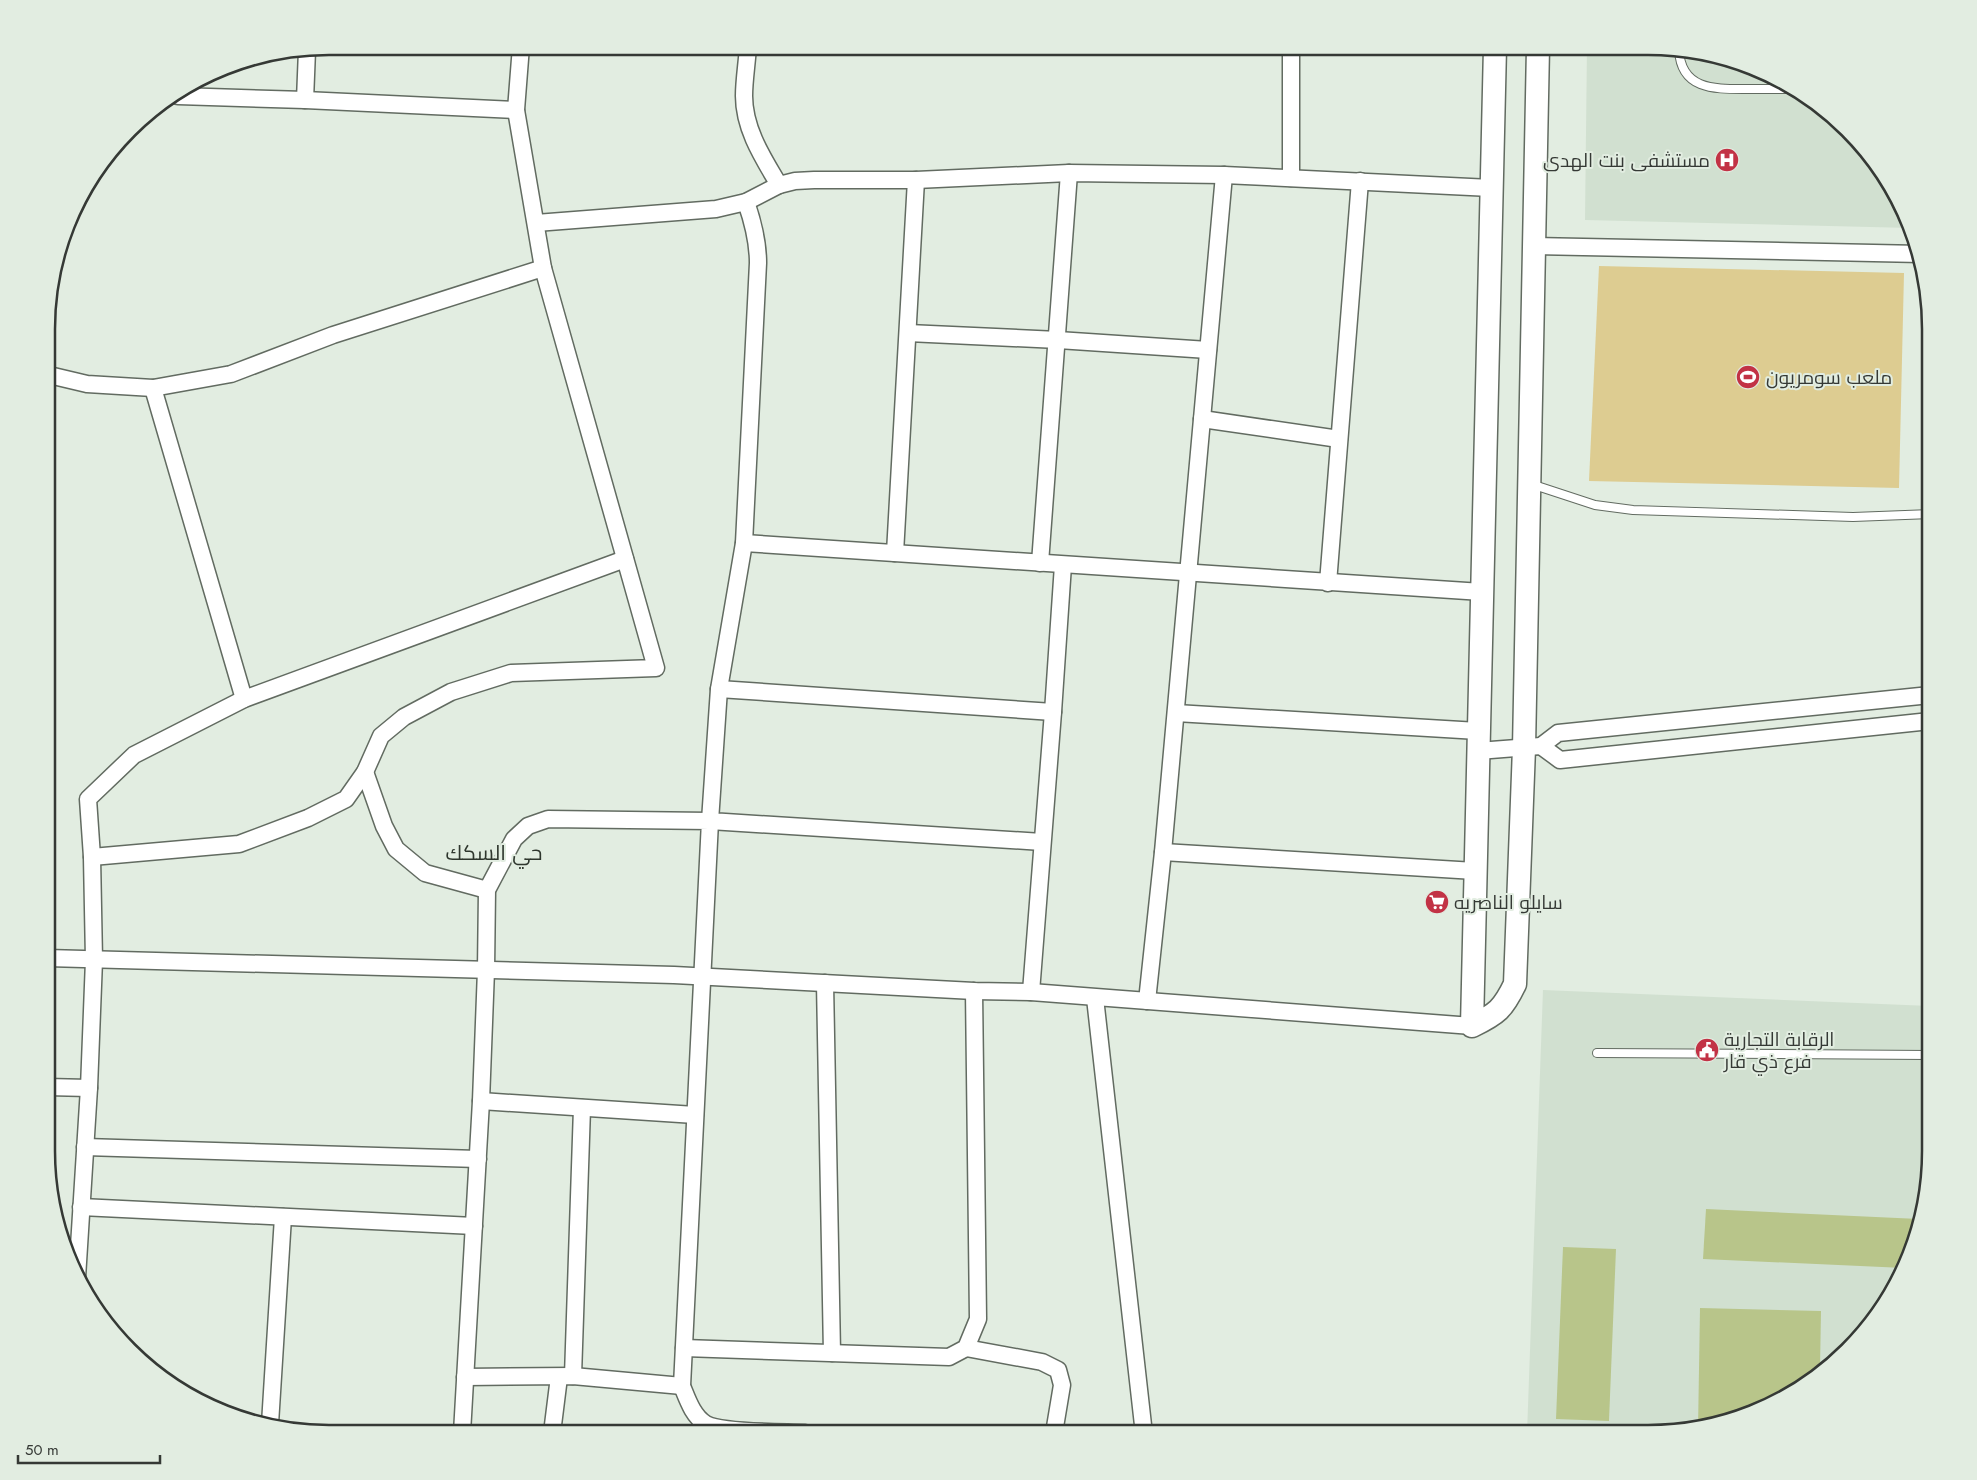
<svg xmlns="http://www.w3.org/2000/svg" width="1977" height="1480" font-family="Jost,Cairo,sans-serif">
  <rect width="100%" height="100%" fill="#e2ede1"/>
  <g fill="#d1e0d0">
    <polygon points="1587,47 1666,47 1756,68 1834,116 1902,204 1911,228 1585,220"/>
    <polygon points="1543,990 1930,1006 1930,1170 1909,1259 1861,1337 1773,1405 1703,1428 1648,1434 1527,1434"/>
  </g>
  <polygon fill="#ddcc91" points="1599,266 1904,273 1899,488 1589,481"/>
  <g fill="#b8c58a">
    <polygon points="1706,1209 1919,1219 1909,1259 1904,1268 1703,1259"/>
    <polygon points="1563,1247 1616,1249 1609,1421 1556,1419"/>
    <polygon points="1700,1308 1821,1311 1820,1369 1773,1405 1698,1429"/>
  </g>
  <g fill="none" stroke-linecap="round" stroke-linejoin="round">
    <g stroke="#626b61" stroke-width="10">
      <g id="lane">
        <path d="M1679,50C1681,89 1713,89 1743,89C1759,89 1774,89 1790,89"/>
        <polyline points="1531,484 1595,505 1633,510 1853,517 1931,514"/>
        <polyline points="1597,1053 1930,1055"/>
      </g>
    </g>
    <g stroke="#626b61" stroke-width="19">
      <g id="street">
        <path d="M748,46C747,63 744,80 744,96C744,129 763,158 779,185"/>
        <polyline points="1291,47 1291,178"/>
        <polyline points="178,96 305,100 516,110"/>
        <polyline points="305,100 307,50"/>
        <path d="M746,202C753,222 758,241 758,263L744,543L719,689L710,821L1042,842"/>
        <polyline points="536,223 716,209 746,202 779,185 795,181 814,180 916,180 1069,173 1224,175 1491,188"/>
        <polyline points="1534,246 1921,254"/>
        <polyline points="908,333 1058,340 1208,350"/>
        <polyline points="49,375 87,384 153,388 231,374 333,335 543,268"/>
        <polyline points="153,388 244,699"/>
        <polyline points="1202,419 1339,439"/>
        <polyline points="744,543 1482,592"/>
        <polyline points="895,553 916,180"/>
        <polyline points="1040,563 1069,173"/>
        <polyline points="1328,583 1360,181"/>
        <polyline points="719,689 1053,712"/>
        <polyline points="1176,713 1478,731"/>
        <polyline points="1541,746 1560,760 1930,721"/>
        <polyline points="1478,751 1541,746 1558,733 1930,695"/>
        <polyline points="365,772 384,826 396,849 425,873 487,890"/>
        <polyline points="1163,852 1475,871"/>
        <polyline points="92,857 239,844 308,818 346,799 365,772 381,736 404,717 451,692 511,673 656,668 543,268 516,110 521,46"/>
        <polyline points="47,958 674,975 974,991 1031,992 1472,1026"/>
        <polyline points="825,983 832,1353"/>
        <polyline points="1031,992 1053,712 1063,565"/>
        <polyline points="1095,998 1144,1434"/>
        <polyline points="1147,1001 1163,852 1224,175"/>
        <polyline points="47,1087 89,1088"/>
        <polyline points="481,1101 695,1115"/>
        <polyline points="85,1147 478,1159"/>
        <polyline points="81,1207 474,1226"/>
        <polyline points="77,1278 89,1088 94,960 92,857 88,799 134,755 244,699 625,559"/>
        <polyline points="684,1348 949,1357 966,1348 978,1319 974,991"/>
        <polyline points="966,1348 1042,1362 1058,1370 1062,1385 1054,1433"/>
        <polyline points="573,1376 582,1108"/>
        <polyline points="465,1377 573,1376 682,1386"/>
        <polyline points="270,1424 283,1217"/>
        <path d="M462,1433L481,1101L486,970L487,890L514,839L528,826L548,819L710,821L682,1386C687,1398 693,1417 706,1424C723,1433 783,1432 805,1433"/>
        <polyline points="552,1433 559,1377"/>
      </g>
    </g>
    <g stroke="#626b61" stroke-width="25">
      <path id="secondary" d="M1495,47L1472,1026C1497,1014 1503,1009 1515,984L1524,748L1538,47"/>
    </g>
    <use href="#lane" stroke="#fff" stroke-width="8"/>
    <use href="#street" stroke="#fff" stroke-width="16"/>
    <use href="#secondary" stroke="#fff" stroke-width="22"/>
  </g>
  <defs>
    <g id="hospital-disc" transform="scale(1.25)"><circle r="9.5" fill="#c23245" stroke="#e2ede1"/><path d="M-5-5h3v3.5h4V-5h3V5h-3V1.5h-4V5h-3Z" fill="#fff"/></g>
    <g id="stadium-disc" transform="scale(1.25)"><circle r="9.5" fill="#c23245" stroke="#e2ede1"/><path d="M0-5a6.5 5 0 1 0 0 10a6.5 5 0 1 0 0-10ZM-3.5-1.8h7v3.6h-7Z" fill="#fff"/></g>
    <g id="supermarket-disc" transform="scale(1.25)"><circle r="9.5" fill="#c23245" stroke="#e2ede1"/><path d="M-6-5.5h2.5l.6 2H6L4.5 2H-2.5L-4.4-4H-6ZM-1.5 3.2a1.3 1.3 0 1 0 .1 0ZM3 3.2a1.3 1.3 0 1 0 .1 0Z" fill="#fff"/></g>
    <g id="civic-disc" transform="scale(1.25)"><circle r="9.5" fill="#c23245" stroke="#e2ede1"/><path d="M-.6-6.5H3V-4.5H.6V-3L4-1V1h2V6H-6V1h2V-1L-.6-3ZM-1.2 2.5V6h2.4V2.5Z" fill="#fff"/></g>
  </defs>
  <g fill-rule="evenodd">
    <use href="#hospital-disc" x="1727" y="160"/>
    <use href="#stadium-disc" x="1748" y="377"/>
    <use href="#supermarket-disc" x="1437" y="902"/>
    <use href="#civic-disc" x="1707" y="1050"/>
  </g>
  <g text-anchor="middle" stroke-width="4" stroke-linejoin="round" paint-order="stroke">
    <g font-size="19" fill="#353935" stroke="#e2ede1" text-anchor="start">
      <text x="1710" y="167" text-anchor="end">مستشفى بنت الهدى</text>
      <text x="1766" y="384">ملعب سومريون</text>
      <text x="1454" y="909">سايلو الناصريه</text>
      <text x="1724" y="1046">الرقابة التجارية<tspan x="1724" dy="22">فرع ذي قار</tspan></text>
    </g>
    <g font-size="21" fill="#2e362d" stroke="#e2ede1">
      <text x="494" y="860">حي السكك</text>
    </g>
  </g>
  <path d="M0 0H1977V1480H0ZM329 55H1648A274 274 0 0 1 1922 329V1151A274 274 0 0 1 1648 1425H329A274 274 0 0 1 55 1151V329A274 274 0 0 1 329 55Z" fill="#e2ede1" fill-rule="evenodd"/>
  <path fill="none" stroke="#353935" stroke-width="2.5" d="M329 55H1648A274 274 0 0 1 1922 329V1151A274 274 0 0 1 1648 1425H329A274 274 0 0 1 55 1151V329A274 274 0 0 1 329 55Z"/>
  <path d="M18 1455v8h142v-8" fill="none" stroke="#353935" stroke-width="2.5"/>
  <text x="25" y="1455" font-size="15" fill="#353935" stroke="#e2ede1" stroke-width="4" paint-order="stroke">50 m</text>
</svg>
